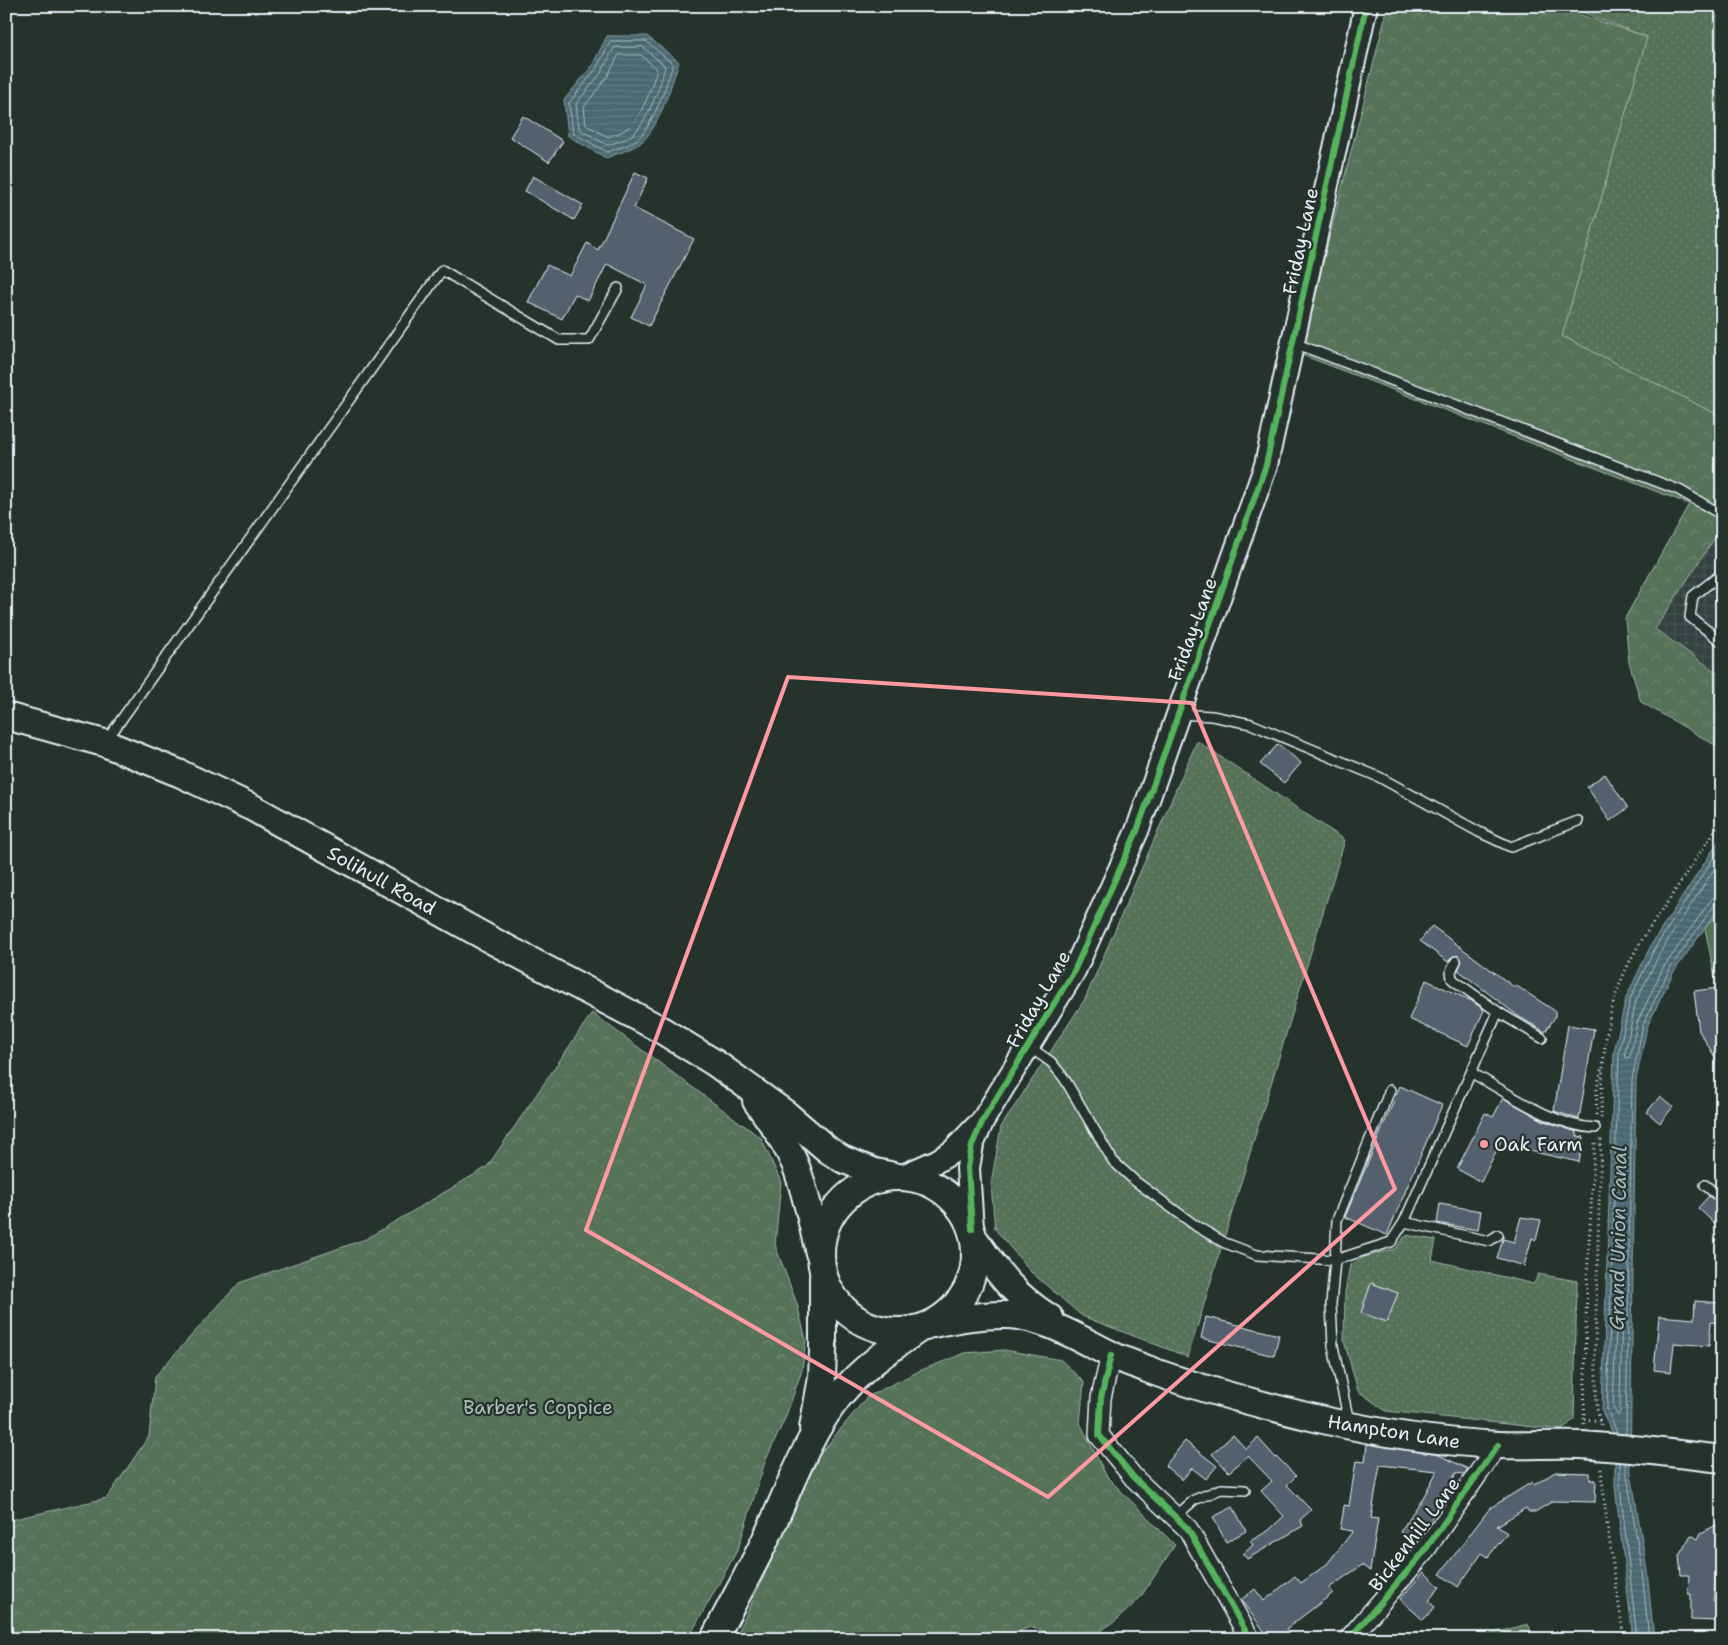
<svg xmlns="http://www.w3.org/2000/svg" width="1728" height="1645" font-family="'Shantell Sans',sans-serif">
  <defs>
    <pattern id="industrial-grid" width="8" height="8" patternUnits="userSpaceOnUse" patternTransform="scale(1.25)"><rect width="8" height="8" fill="#344140"/><path d="M0 4h8M4 0v8" fill="none" stroke="#485453"/></pattern>
    <pattern id="grass-dots" width="8" height="8" patternUnits="userSpaceOnUse" patternTransform="scale(1.25)"><rect width="8" height="8" fill="#567258"/><path d="M2 2h.1M6 6h.1" fill="none" stroke="#6e8771" stroke-width="1.8" stroke-linecap="round"/></pattern>
    <pattern id="forest-crowns" width="20" height="18" patternUnits="userSpaceOnUse" patternTransform="scale(1.25)"><rect width="20" height="18" fill="#567258"/><path d="M2 6a3 3 0 1 1 6 0M12 15a3 3 0 1 1 6 0" fill="none" stroke="#6e8771"/></pattern>
    <pattern id="water-rules" width="6" height="5" patternUnits="userSpaceOnUse" patternTransform="scale(1.25)"><rect width="6" height="5" fill="#49676f"/><path d="M0 2.5h6" fill="none" stroke="#637d84"/></pattern>
  </defs>
  <rect width="100%" height="100%" fill="#26332d"/>
  <filter id="ink" filterUnits="userSpaceOnUse"><feTurbulence type="fractalNoise" baseFrequency=".02" numOctaves="2"/><feDisplacementMap in="SourceGraphic" scale="10" xChannelSelector="R" yChannelSelector="G"/><feConvolveMatrix kernelMatrix="1 2 1 2 8 2 1 2 1" color-interpolation-filters="sRGB"/></filter>
  <g filter="url(#ink)">
    <polygon fill="url(#industrial-grid)" points="1722,527 1722,676 1655,629"/>
    <g fill="url(#grass-dots)" stroke="#9fb2a8">
      <polygon points="1557,6 1722,6 1722,417 1562,336 1647,37 1584,13"/>
      <polygon points="1197,741 1345,840 1188,1357 1082,1316 1031,1272 995,1229 991,1184 1001,1127 1085,999"/>
      <polygon points="1406,1235 1436,1240 1432,1260 1534,1284 1538,1274 1577,1281 1574,1419 1562,1430 1386,1411 1358,1391 1344,1341 1345,1293 1350,1265 1364,1257 1395,1249"/>
    </g>
    <g fill="url(#forest-crowns)" stroke="#9fb2a8">
      <polygon points="1388,6 1554,6 1647,37 1562,336 1722,417 1722,527 1655,629 1722,676 1722,749 1641,702 1629,662 1625,618 1689,504 1302,355 1324,258"/>
      <polygon points="592,1013 761,1138 781,1182 775,1245 797,1304 806,1340 802,1370 786,1416 765,1462 738,1549 688,1639 6,1639 6,1521 107,1498 149,1436 155,1376 239,1283 366,1239 487,1167"/>
      <polygon points="1004,1350 1061,1360 1084,1382 1080,1423 1107,1477 1175,1545 1140,1598 1118,1619 1092,1637 1063,1638 1030,1627 1001,1639 735,1639 820,1454 867,1397 919,1371 965,1353"/>
      <polygon points="1528,1624 1535,1639 1472,1639"/>
    </g>
    <polygon fill="#567258" stroke="#9fb2a8" points="1722,904 1722,1011 1705,929"/>
    <g fill="url(#water-rules)" stroke="#899ea6">
      <path d="M607,36H647L679,62C672,83 658,132 639,144C629,150 617,154 606,158L568,136L564,100L592,66Z"/>
      <polygon points="1722,836 1722,904 1673,973 1647,1027 1636,1080 1630,1467 1647,1571 1654,1639 1633,1639 1615,1486 1615,1439 1602,1411 1614,1052 1626,998 1651,945"/>
    </g>
    <g fill="none" stroke-linecap="round" stroke-linejoin="round">
      <g stroke="#a8bac1" stroke-width="1">
        <path d="M611,41H646L673,64C667,84 652,129 636,140C628,146 616,149 607,152L573,133L569,103L596,69Z"/>
        <path d="M643,47L665,66C662,83 646,125 632,135C625,140 614,143 607,145L579,129L576,104L601,73L614,48Z"/>
        <path d="M619,55H641L657,69C652,86 641,121 626,129C621,133 614,135 608,137L586,125L584,107L607,77Z"/>
        <polyline points="1722,857 1661,951 1636,1001 1625,1053 1626,1058 1630,1057 1637,1023 1663,968 1711,900 1716,896 1722,896"/>
        <polygon points="1619,1296 1622,1299 1620,1412 1618,1415 1613,1408 1617,1299"/>
        <polyline points="1617,1433 1607,1409 1619,1052 1630,999 1655,948 1722,845"/>
        <polyline points="1626,1434 1632,1080 1643,1025 1669,970 1715,904 1722,902"/>
        <polyline points="1620,1462 1620,1485 1637,1639"/>
        <polyline points="1625,1463 1642,1572 1649,1639"/>
      </g>
    </g>
    <g fill="#55616e" stroke="#e8f1f8">
      <polygon points="523,116 563,141 549,162 510,137"/>
      <polygon points="635,172 648,178 634,208 694,239 649,326 631,317 647,285 607,264 588,301 575,294 562,319 528,302 547,265 570,276 587,243 598,250"/>
      <polygon points="533,176 583,205 574,220 525,191"/>
      <polygon points="1278,744 1301,763 1284,783 1260,764"/>
      <polygon points="1605,774 1628,808 1610,821 1587,787"/>
      <polygon points="1432,926 1514,987 1515,985 1555,1011 1555,1017 1545,1032 1518,1016 1458,970 1462,961 1459,956 1453,956 1448,962 1420,941"/>
      <polygon points="1426,980 1472,1001 1484,1010 1468,1046 1409,1019"/>
      <polygon points="1718,988 1722,1015 1722,1068 1699,1031 1694,991"/>
      <polygon points="1568,1025 1594,1029 1579,1119 1554,1111"/>
      <polygon points="1400,1086 1442,1105 1387,1235 1345,1217"/>
      <polygon points="1660,1096 1673,1107 1660,1123 1647,1112"/>
      <polygon points="1503,1098 1544,1121 1577,1132 1577,1136 1584,1137 1579,1162 1525,1150 1502,1139 1481,1182 1457,1169 1485,1113 1493,1117"/>
      <polygon points="1709,1196 1722,1207 1722,1230 1698,1208"/>
      <polygon points="1440,1204 1481,1211 1478,1230 1437,1223"/>
      <polygon points="1521,1217 1541,1220 1536,1240 1532,1238 1524,1266 1497,1258 1503,1239 1514,1242"/>
      <polygon points="1371,1283 1398,1293 1387,1322 1361,1313"/>
      <polygon points="1695,1301 1722,1303 1722,1323 1711,1322 1709,1346 1674,1343 1671,1372 1654,1370 1659,1316 1694,1319"/>
      <polygon points="1206,1317 1279,1335 1274,1356 1201,1338"/>
      <polygon points="1233,1435 1246,1449 1258,1438 1276,1458 1277,1457 1296,1476 1287,1485 1311,1510 1300,1520 1303,1526 1247,1559 1243,1554 1253,1545 1250,1541 1268,1531 1284,1516 1261,1491 1272,1481 1248,1456 1229,1472 1212,1454"/>
      <polygon points="1185,1441 1217,1466 1206,1479 1192,1468 1182,1480 1165,1466"/>
      <polygon points="1367,1444 1439,1455 1468,1469 1464,1474 1456,1473 1439,1507 1415,1542 1400,1532 1424,1496 1437,1471 1380,1465 1371,1518 1378,1519 1370,1571 1362,1565 1329,1588 1333,1593 1286,1629 1293,1639 1270,1639 1241,1600 1255,1589 1264,1601 1295,1576 1301,1583 1327,1564 1353,1531 1340,1529 1343,1514 1344,1505 1349,1506 1356,1461 1365,1462"/>
      <polygon points="1555,1472 1590,1473 1590,1480 1596,1480 1595,1502 1553,1501 1535,1512 1529,1512 1526,1508 1497,1526 1507,1533 1488,1557 1482,1553 1458,1587 1440,1574 1490,1508 1532,1482 1534,1485"/>
      <polygon points="1233,1507 1246,1531 1226,1542 1213,1517"/>
      <polygon points="1720,1523 1720,1548 1713,1601 1718,1601 1718,1621 1691,1620 1691,1594 1688,1594 1689,1575 1681,1575 1679,1556 1691,1535 1698,1539 1701,1533"/>
      <polygon points="1424,1572 1440,1587 1428,1601 1435,1607 1423,1620 1400,1599"/>
    </g>
    <g fill="none" stroke-linecap="round" stroke-linejoin="round">
      <g stroke="#e8f1f8" stroke-width="12">
        <g id="service">
          <polyline points="1294,343 1679,490 1722,515"/>
          <polyline points="1722,577 1719,576 1693,596 1690,617 1722,642"/>
          <polyline points="1178,714 1212,716 1251,724 1379,777 1479,832 1511,847 1578,821"/>
          <polyline points="106,741 442,270 559,340 589,340 618,288"/>
          <polyline points="1456,961 1451,971 1452,979 1498,1012 1542,1038"/>
          <polyline points="1028,1046 1051,1062 1064,1078 1113,1161 1135,1181 1196,1226 1225,1243 1257,1255 1335,1260 1337,1220 1390,1090"/>
          <path d="M1472,1073C1508,1093 1553,1126 1595,1128"/>
          <polyline points="1705,1185 1722,1199"/>
          <polyline points="1404,1222 1489,1241 1498,1235"/>
          <polyline points="1349,1422 1333,1346 1331,1304 1335,1260 1391,1242 1404,1222 1498,1012"/>
          <polyline points="1175,1517 1194,1500 1221,1489 1245,1490"/>
        </g>
      </g>
      <g stroke="#e8f1f8" stroke-width="22">
        <g id="minor">
          <polyline points="1111,1355 1101,1398 1099,1435 1134,1478 1188,1529 1250,1639"/>
          <polyline points="1349,1639 1423,1553 1498,1445"/>
        </g>
      </g>
      <g stroke="#e8f1f8" stroke-width="26">
        <g id="tertiary">
          <polyline points="903,1176 937,1161 952,1152 977,1126"/>
          <polyline points="972,1229 968,1168 972,1145 983,1120 1074,971 1137,831 1266,465 1366,6"/>
        </g>
      </g>
      <g stroke="#e8f1f8" stroke-width="30">
        <g id="secondary">
          <polyline points="6,716 104,743 181,774 253,808 491,940 658,1028 715,1063 786,1114 828,1150 842,1159 875,1172 894,1176"/>
          <path d="M756,1101C771,1121 785,1141 795,1164C806,1192 812,1223 819,1253"/>
          <circle cx="898" cy="1254" r="77"/>
          <path d="M976,1241C999,1275 1015,1296 1050,1318"/>
          <path d="M933,1324C958,1319 983,1314 1008,1315C1045,1317 1078,1338 1110,1354C1123,1361 1138,1365 1152,1371C1204,1390 1265,1406 1319,1419C1378,1433 1438,1442 1499,1445C1527,1446 1554,1444 1582,1445"/>
          <polyline points="813,1428 822,1377 823,1351 823,1278"/>
          <polyline points="1644,1450 1722,1459"/>
          <path d="M714,1639C732,1603 753,1567 770,1530C791,1484 808,1435 840,1395C862,1368 890,1349 919,1329"/>
        </g>
      </g>
      <g stroke="#e8f1f8" stroke-width="3" stroke-dasharray="1 4" stroke-linecap="butt">
        <polyline points="1596,1115 1597,1088 1602,1066"/>
        <path d="M1601,1118C1602,1076 1603,1029 1618,989C1630,955 1648,930 1669,900C1686,873 1704,847 1722,820"/>
        <polyline points="1584,1419 1600,1421"/>
        <polyline points="1584,1424 1587,1277 1595,1141"/>
        <polyline points="1601,1425 1597,1409 1595,1348 1601,1139"/>
        <polyline points="1601,1469 1607,1524 1624,1639"/>
      </g>
      <use href="#service" stroke="#26332d" stroke-width="9"/>
      <use href="#minor" stroke="#26332d" stroke-width="19"/>
      <use href="#tertiary" stroke="#26332d" stroke-width="22"/>
      <use href="#secondary" stroke="#26332d" stroke-width="26"/>
      <g stroke="#e8f1f8" stroke-width="30" stroke-linecap="butt">
        <polyline id="secondary-bridge" points="1582,1445 1644,1450"/>
      </g>
      <use href="#secondary-bridge" stroke="#26332d" stroke-width="26"/>
      <g stroke="#26332d" stroke-width="9">
        <g id="cycleway">
          <polyline points="972,1229 968,1168 972,1145 983,1120 1074,971 1137,831 1266,465 1366,6"/>
          <polyline points="1111,1355 1101,1398 1099,1435 1134,1478 1188,1529 1250,1639"/>
          <polyline points="1349,1639 1423,1553 1498,1445"/>
        </g>
      </g>
      <use href="#cycleway" stroke="#56b35d" stroke-width="6"/>
    </g>
  </g>
  <path fill="none" stroke="#ff9aa2" stroke-width="4" stroke-linejoin="round" d="M788,677L1192,703L1395,1189L1048,1497L586,1230Z"/>
  <circle fill="#ff9aa2" stroke="#26332d" stroke-width="2" cx="1484" cy="1144" r="5"/>
  <g text-anchor="middle" stroke-width="4.5" stroke-linejoin="round" paint-order="stroke">
    <g font-size="19" fill="#e8f1f8" stroke="#26332d">
      <text transform="translate(1300 241) rotate(-78)" y="7">Friday Lane</text>
      <text transform="translate(1192 629) rotate(-70)" y="7">Friday Lane</text>
      <text transform="translate(382 880) rotate(29)" y="7">Solihull Road</text>
      <text transform="translate(1038 999) rotate(-60)" y="7">Friday Lane</text>
      <text transform="translate(1394 1431) rotate(9)" y="7">Hampton Lane</text>
      <text transform="translate(1414 1534) rotate(-53)" y="7">Bickenhill Lane</text>
    </g>
    <g font-size="19" fill="#e8f1f8" stroke="#26332d" text-anchor="start">
      <text x="1494" y="1151">Oak Farm</text>
    </g>
    <g font-size="19" fill="#aebeb8" stroke="#26332d">
      <text x="538" y="1414">Barber's Coppice</text>
    </g>
    <g font-size="20" font-style="italic" fill="#a8bac1" stroke="#26332d">
      <text transform="translate(1618 1238) rotate(-89)" y="7">Grand Union Canal</text>
    </g>
  </g>
  <rect width="1728" height="1645" fill="none" stroke="#26332d" stroke-width="25"/>
  <rect x="12" y="12" width="1703" height="1620" fill="none" stroke="#e8f1f8" stroke-width="2" filter="url(#ink)"/>
</svg>
